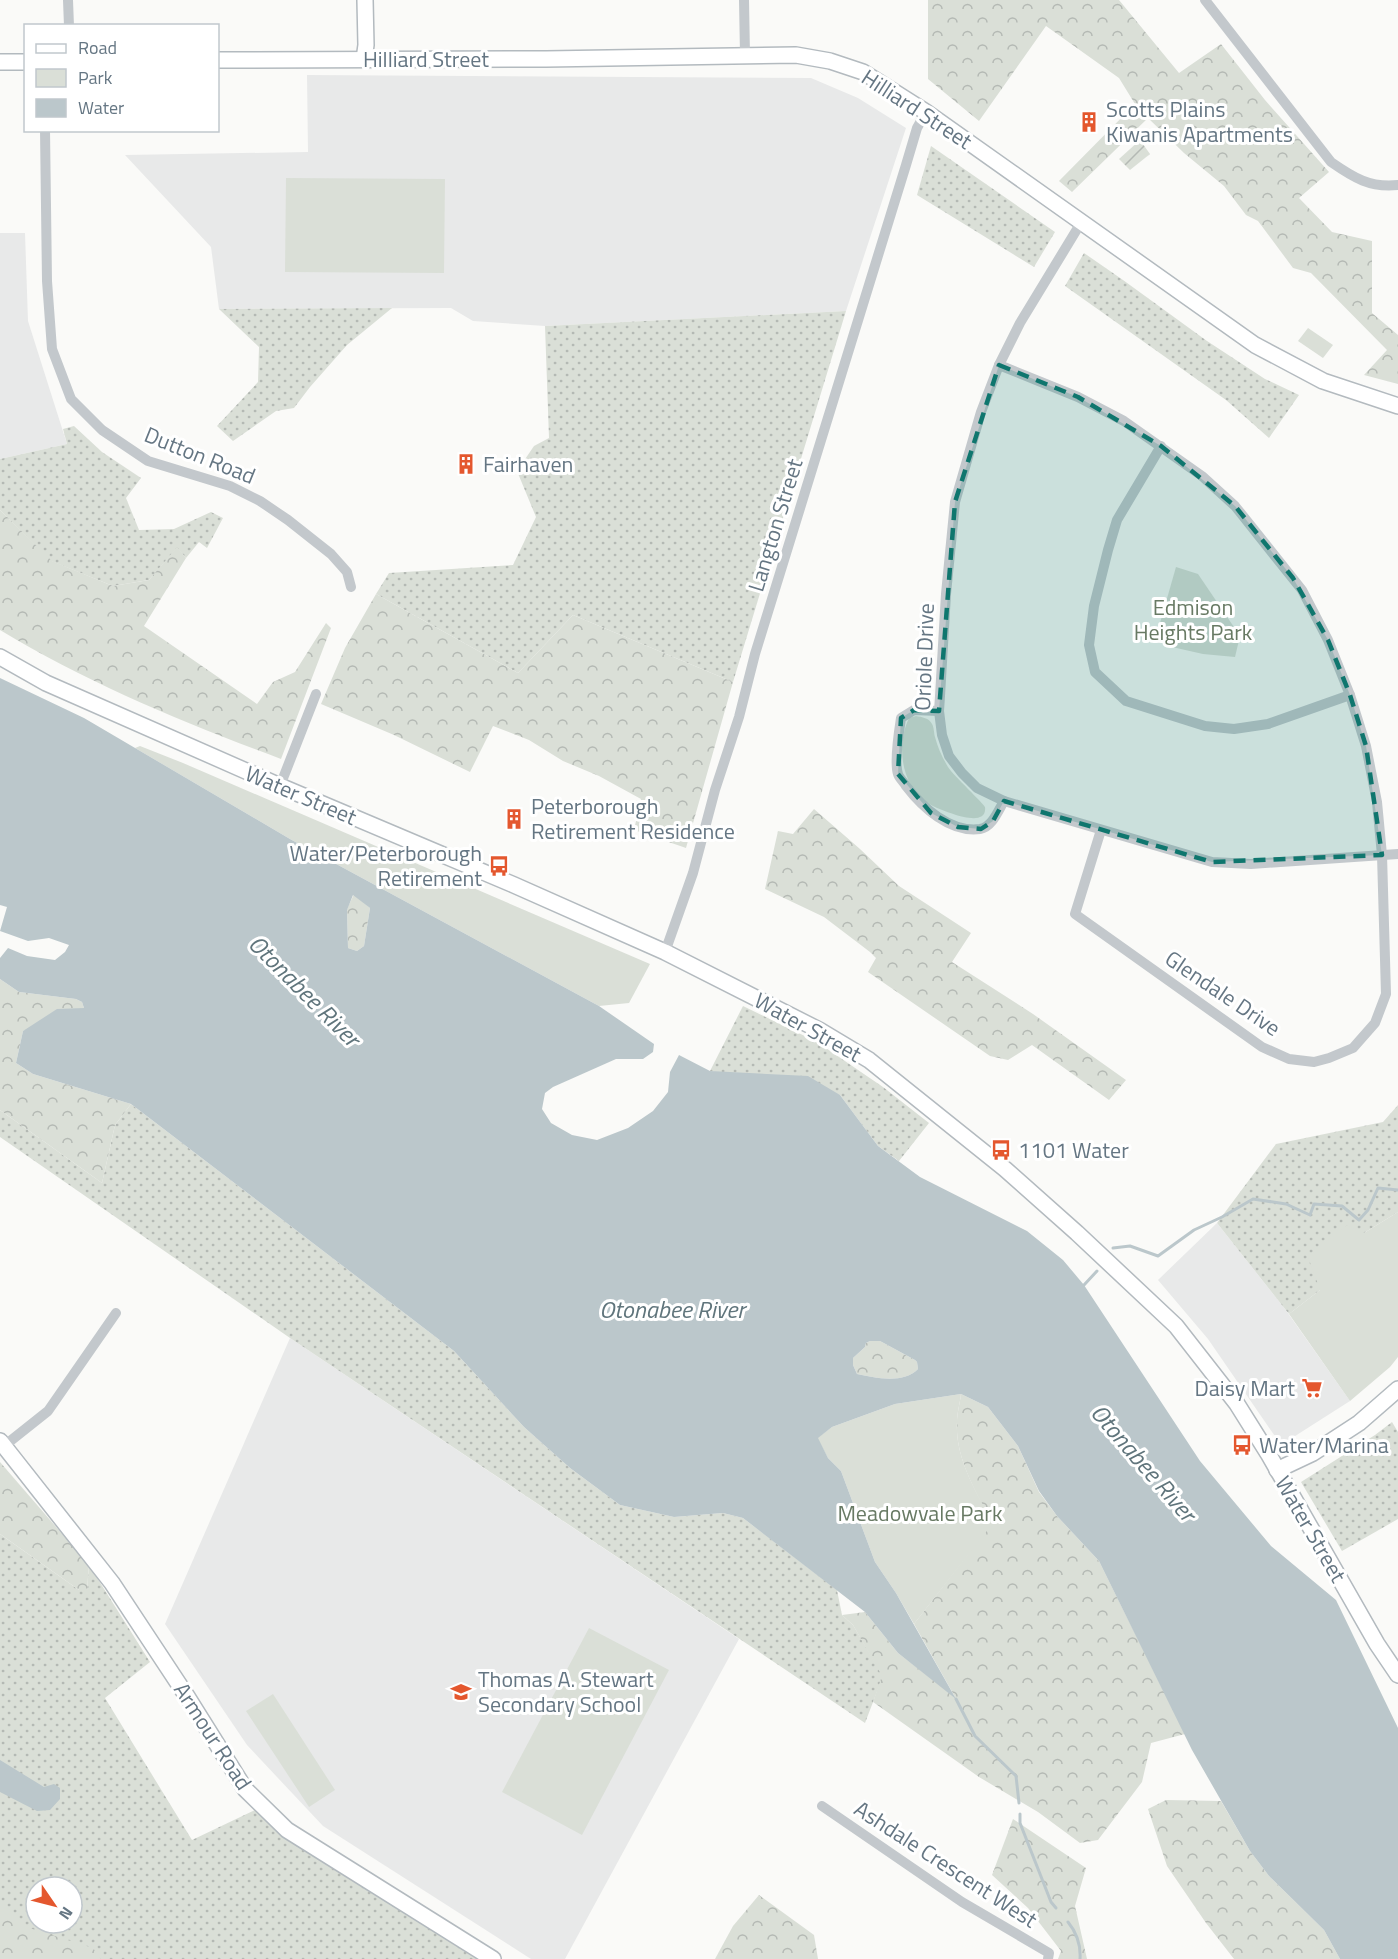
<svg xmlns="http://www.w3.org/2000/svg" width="1398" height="1959" font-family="'Titillium Web',sans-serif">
  <defs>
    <pattern id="grass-dots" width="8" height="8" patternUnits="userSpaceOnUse" patternTransform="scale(1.5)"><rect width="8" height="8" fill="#dadfd7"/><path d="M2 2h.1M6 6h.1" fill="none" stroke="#b4b9b4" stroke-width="1.8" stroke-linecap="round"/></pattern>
    <pattern id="forest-crowns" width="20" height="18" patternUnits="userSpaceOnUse" patternTransform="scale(1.5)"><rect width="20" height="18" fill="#dadfd7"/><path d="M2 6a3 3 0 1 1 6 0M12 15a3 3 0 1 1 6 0" fill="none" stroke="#b4b9b4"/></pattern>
    <pattern id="garden-furrows" width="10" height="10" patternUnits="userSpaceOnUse" patternTransform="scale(1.5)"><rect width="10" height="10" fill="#dadfd7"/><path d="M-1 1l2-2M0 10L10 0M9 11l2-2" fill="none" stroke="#b4b9b4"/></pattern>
  </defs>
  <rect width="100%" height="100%" fill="#fafaf8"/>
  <g fill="#e8e9e9">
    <polygon points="307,75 811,78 858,98 906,128 846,311 545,326 473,321 451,308 219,309 211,247 125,155 308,152"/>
    <polygon points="0,233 25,233 28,321 67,444 0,459"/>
    <polygon points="1217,1223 1285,1309 1350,1401 1281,1445 1208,1339 1158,1280"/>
    <polygon points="290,1338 739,1639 565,1959 531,1959 323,1826 247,1745 165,1624"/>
  </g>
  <g fill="url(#grass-dots)" fill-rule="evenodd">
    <polygon points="931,146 1055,232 1034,267 917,195"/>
    <polygon points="1084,253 1123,280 1207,341 1265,379 1299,395 1269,438 1226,400 1065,286"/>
    <polygon points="392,308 347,345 310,387 294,408 276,411 233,441 217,426 258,382 259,347 219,309"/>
    <polygon points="846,311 733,682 573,615 518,673 376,594 389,573 513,565 536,517 517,471 534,446 549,438 545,326"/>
    <polygon points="74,426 102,452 141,478 126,498 139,530 174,529 211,512 223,518 207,548 199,542 186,558 177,548 149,580 113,586 51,561 0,510 0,459 67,444 63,429"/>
    <polygon points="743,1006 817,1042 883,1087 929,1123 899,1161 878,1146 840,1095 710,1071"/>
    <polygon points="131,1104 454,1351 524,1427 570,1468 620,1505 674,1517 723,1513 743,1518 837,1590 842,1615 853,1625 883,1676 865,1723 290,1338 0,1137 0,1110 102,1183 115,1125"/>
    <polygon points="1398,1105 1398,1212 1364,1233 1320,1290 1289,1314 1217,1223 1276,1144 1383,1122"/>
    <polygon points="1392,1422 1398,1432 1398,1519 1342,1551 1301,1482 1375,1435"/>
    <path d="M0,1534L79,1590H87L89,1565L150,1662L105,1698L192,1840L257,1809L493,1959H0ZM36,1887H72V1923H36Z"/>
  </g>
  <g fill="url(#forest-crowns)">
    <polygon points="928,0 1119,0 1179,73 1221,44 1265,100 1329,172 1299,198 1332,232 1372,241 1372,313 1398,335 1398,384 1364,375 1387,350 1311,273 1293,268 1258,221 1246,215 1224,186 1184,153 1148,118 1072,192 1059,181 1135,104 1119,78 1046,26 979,121 928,79"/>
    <path d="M0,510L52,561L113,586L149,580L177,547L186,558L144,626L257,704L273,682L295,672L326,623L331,628L281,759C184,723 88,683 0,630Z"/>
    <polygon points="376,594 518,673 573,615 733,682 686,848 634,830 641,799 599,776 563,761 529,740 493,726 470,772 394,735 321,704 345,648"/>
    <polygon points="814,809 860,849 899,886 971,933 952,962 1033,1014 1126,1080 1109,1100 1032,1045 1008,1060 990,1056 868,972 876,958 870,952 824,917 765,889 778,831 793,834"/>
    <polygon points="354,894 370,908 364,946 357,951 348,948 347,909"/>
    <polygon points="0,979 19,992 76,999 82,1002 84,1008 23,1031 16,1063 33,1074 131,1104 115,1125 102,1183 0,1110"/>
    <path d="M870,1341H880L915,1360L917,1362L918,1369C904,1384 875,1378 857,1374L853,1365V1358L865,1347L866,1343Z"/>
    <path d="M961,1394L988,1407L1018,1446L1039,1492L1057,1516L1099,1561L1185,1734L1151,1743L1142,1782L1098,1840L1080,1843L1038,1812L979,1777L873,1702L882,1676L853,1625L842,1615L865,1612L898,1653L955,1697L914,1624L992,1523C976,1492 955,1458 957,1422C957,1413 960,1403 961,1394Z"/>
    <polygon points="0,1462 89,1565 87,1590 79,1590 0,1534"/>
    <polygon points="1166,1800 1221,1801 1250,1851 1269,1876 1324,1930 1340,1959 1234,1959 1206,1923 1167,1866 1148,1809"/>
    <polygon points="1013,1819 1086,1868 1075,1906 1087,1959 1058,1959 1061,1951 1028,1908 992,1875"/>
    <polygon points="759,1895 814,1935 818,1959 715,1959 733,1926"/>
    <polygon points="0,1905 23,1926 93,1948 101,1959 0,1959"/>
  </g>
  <g fill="#dadfd7">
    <polygon points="286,178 445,179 444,273 285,272"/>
    <polygon points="1308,328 1333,345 1323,358 1298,341"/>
    <polygon points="1176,567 1198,574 1240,636 1235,657 1203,654 1172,647 1156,637"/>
    <path d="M916,716C922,717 929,718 932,724C934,727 934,734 935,737C938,748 942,757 948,767C953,775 984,804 985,807C987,824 964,817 956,815C945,811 935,808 926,802C901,784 896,745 909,718Z"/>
    <polygon points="140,746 183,763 650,964 629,1003 599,1006 290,839 135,748"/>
    <polygon points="1398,1212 1398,1357 1390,1367 1350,1401 1289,1314 1320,1290 1308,1257 1347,1225 1364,1233"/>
    <path d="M961,1394C960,1403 957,1413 957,1422C955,1458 976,1492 993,1523L914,1624L896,1593L875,1562L841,1471L828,1458L817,1438L832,1427L895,1404Z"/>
    <polygon points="589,1628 669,1670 582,1835 502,1792"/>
    <polygon points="273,1694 335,1790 309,1807 246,1711"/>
  </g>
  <polygon fill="url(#garden-furrows)" points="1140,140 1150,154 1130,170 1119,159"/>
  <g fill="#bbc7cb" fill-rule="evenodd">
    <path d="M0,678L84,718L290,839L599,1006L654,1044L653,1052L643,1059H616L553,1087L545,1093L542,1109L551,1123L572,1135L597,1140L628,1128L653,1111L668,1092L670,1072L679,1055L710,1071L808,1076L840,1095L878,1146L920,1177L1027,1231L1063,1260L1084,1285L1200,1461L1271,1546L1336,1600L1398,1728V1959H1340L1324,1930L1269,1876L1250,1851L1192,1750L1099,1561L1057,1516L1039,1491L1018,1446L988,1407L961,1394L895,1404L832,1427L818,1438L828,1458L841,1471L875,1562L896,1593L956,1699L898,1653L865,1612L743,1518L723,1513L674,1517L620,1505L570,1468L524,1427L454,1351L131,1104L33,1074L16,1063L23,1031L57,1009L84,1008L82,1002L76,999L19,992L0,979V958L8,948L27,956L55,960L65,952L69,945L49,938L28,941L0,931L7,907L0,905ZM353,895L370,908L364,946L357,951L348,948L347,910ZM870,1341H880L915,1360L917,1362L918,1369C904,1384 875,1378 857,1374L853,1365V1358L865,1347L866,1343Z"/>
    <polygon points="0,1760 44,1787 54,1784 60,1788 60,1799 50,1810 37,1811 0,1792"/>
  </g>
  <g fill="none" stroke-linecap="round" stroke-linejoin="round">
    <g stroke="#bbc7cb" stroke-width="3">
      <polyline points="1113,1248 1130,1246 1158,1256 1194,1230 1222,1217 1253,1199 1286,1204 1310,1215 1314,1204 1342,1206 1359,1220 1368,1210 1378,1188 1398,1190"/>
      <polyline points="1084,1285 1097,1271"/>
      <polyline points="956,1699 975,1736 1016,1776 1019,1803"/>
      <polyline points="1020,1814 1020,1823 1051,1902 1056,1908"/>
      <path d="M1068,1922C1077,1933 1081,1944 1080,1959"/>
    </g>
    <g stroke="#b3babf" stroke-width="18">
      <g id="secondary">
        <polyline points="364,59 366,45 365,0"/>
        <polyline points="218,60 546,59 796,55 830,61 863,72 926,112 1255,345 1323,381 1398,406"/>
        <polyline points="0,62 26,62"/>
        <polyline points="0,657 46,683 280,786 514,885 665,952 819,1030 869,1060 1005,1169 1077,1233 1176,1326 1237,1404 1269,1455 1377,1644 1398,1675"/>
        <polyline points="0,1441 112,1583 188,1698 245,1789 287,1830 493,1959"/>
        <polyline points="1277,1470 1313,1453 1359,1423 1398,1389"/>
      </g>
    </g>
    <g stroke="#c3c8cc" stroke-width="10">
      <polyline points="68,0 69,26"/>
      <polyline points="744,0 745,55"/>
      <path d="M1205,0L1331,162C1354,178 1370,188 1398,185"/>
      <polyline points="45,130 47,281 52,349 71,399 102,430 148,461 230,486 260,501 288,520 331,554 347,572 351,587"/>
      <polyline points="1082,221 1020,323 999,365 981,412 955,502 946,594 940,696 939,711 942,735 949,756 962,773 977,788 1004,801 1212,862 1251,864 1398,854"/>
      <polyline points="999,365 1078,397 1124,421 1202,476 1235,506 1302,590 1328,640 1350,695 1366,746 1377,802 1382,855 1386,994 1375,1023 1353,1048 1329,1058 1314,1062 1289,1059 1262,1047 1075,914 1101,830"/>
      <polyline points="1161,446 1117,520 1108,550 1094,606 1089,645 1095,672 1126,701 1205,726 1234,729 1268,724 1350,695"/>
      <path d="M939,711L914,710L901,718C899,731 894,762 898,774C899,778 904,782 906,786C922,807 950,833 980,829C992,827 998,811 1004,801"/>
      <polyline points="280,786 316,694"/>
      <polyline points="665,952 693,873 715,790 739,717 755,654 906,165 917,128 926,112"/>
      <polyline points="4,1446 48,1411 116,1313"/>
      <polyline points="822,1806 962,1902 1049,1953 1048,1959"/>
    </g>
    <use href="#secondary" stroke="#fff" stroke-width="15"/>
  </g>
  <path fill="#0f766e" fill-opacity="0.2" stroke="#0f766e" stroke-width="4.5" stroke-dasharray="12 8" stroke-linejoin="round" d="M999,365L1078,397L1161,446L1235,506L1293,578L1328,640L1350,695L1366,746L1382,855L1212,862L1004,801L993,821L981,829L958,827L931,813L898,774L901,718L914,710L939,711L955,502Z"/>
  <defs>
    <g id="building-bare" transform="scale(1.62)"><path d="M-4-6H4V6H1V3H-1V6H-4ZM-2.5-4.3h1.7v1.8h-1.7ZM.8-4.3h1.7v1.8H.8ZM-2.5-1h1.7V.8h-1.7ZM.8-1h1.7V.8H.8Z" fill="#e4572e" stroke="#fff" stroke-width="2.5" paint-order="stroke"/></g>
    <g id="bus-bare" transform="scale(1.62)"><path d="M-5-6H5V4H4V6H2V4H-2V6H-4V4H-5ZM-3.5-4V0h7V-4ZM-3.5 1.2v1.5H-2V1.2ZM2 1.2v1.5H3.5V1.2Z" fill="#e4572e" stroke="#fff" stroke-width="2.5" paint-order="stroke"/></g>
    <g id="supermarket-bare" transform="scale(1.62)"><path d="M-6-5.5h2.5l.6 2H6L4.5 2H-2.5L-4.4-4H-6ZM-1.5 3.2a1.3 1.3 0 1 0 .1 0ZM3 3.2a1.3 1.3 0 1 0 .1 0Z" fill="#e4572e" stroke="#fff" stroke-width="2.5" paint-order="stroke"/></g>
    <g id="school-bare" transform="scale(1.62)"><path d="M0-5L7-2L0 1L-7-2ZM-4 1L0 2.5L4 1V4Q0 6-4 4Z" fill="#e4572e" stroke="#fff" stroke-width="2.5" paint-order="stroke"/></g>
  </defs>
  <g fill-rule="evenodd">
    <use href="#building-bare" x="1089" y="122"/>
    <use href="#building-bare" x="466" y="464"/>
    <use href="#building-bare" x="514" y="819"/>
    <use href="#bus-bare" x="499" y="866"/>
    <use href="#bus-bare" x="1001" y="1150"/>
    <use href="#supermarket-bare" x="1312" y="1388"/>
    <use href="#bus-bare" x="1242" y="1445"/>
    <use href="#school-bare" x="461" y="1692"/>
  </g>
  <g text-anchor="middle" stroke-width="6" stroke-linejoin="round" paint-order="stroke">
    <g font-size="22" fill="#657683" stroke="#fff">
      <text x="426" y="67">Hilliard Street</text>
      <text transform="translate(917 109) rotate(33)" y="8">Hilliard Street</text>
      <text transform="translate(200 455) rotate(22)" y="8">Dutton Road</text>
      <text transform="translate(775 525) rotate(-73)" y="8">Langton Street</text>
      <text transform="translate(924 657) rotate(-88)" y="8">Oriole Drive</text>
      <text transform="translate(301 795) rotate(23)" y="8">Water Street</text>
      <text transform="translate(1223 993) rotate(34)" y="8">Glendale Drive</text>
      <text transform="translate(808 1027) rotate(29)" y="8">Water Street</text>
      <text transform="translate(1311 1529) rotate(60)" y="8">Water Street</text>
      <text transform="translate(213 1736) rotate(57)" y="8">Armour Road</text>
      <text transform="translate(946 1864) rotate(33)" y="8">Ashdale Crescent West</text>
    </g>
    <g font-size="22" fill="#657683" stroke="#fff" text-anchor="start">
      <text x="1106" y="117">Scotts Plains<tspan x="1106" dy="25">Kiwanis Apartments</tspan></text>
      <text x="483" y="472">Fairhaven</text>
      <text x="531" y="814">Peterborough<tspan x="531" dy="25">Retirement Residence</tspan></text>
      <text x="482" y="861" text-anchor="end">Water/Peterborough<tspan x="482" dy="25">Retirement</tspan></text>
      <text x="1018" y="1158">1101 Water</text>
      <text x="1295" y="1396" text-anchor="end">Daisy Mart</text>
      <text x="1259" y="1453">Water/Marina</text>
      <text x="478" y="1687">Thomas A. Stewart<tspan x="478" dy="25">Secondary School</tspan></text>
    </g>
    <g font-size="22" fill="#687a64" stroke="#fff">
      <text x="1193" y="615">Edmison<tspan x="1193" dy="25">Heights Park</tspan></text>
      <text x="920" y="1521">Meadowvale Park</text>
    </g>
    <g font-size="24" font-style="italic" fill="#60757c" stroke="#fff">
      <text transform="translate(304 991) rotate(45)" y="8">Otonabee River</text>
      <text x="672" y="1318">Otonabee River</text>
      <text transform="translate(1143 1463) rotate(49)" y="8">Otonabee River</text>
    </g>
  </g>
  <rect x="24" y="24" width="195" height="108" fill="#ffffff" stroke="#c1c8cd" stroke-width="1.5"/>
  <rect x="36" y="44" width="30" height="9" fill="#ffffff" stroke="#c1c8cd" stroke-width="1.5"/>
  <text x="78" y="54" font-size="18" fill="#657683">Road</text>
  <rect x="36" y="69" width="30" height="18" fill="#dadfd7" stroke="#c1c8cd" stroke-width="1.5"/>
  <text x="78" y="84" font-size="18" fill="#657683">Park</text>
  <rect x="36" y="99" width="30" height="18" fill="#bbc7cb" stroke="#c1c8cd" stroke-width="1.5"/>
  <text x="78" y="114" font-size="18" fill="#657683">Water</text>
  <g transform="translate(54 1905) rotate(125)"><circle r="28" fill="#ffffff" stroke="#c1c8cd" stroke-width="1.5"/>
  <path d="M0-4.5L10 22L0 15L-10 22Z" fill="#e4572e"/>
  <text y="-9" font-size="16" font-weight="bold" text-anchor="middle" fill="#657683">N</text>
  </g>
</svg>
